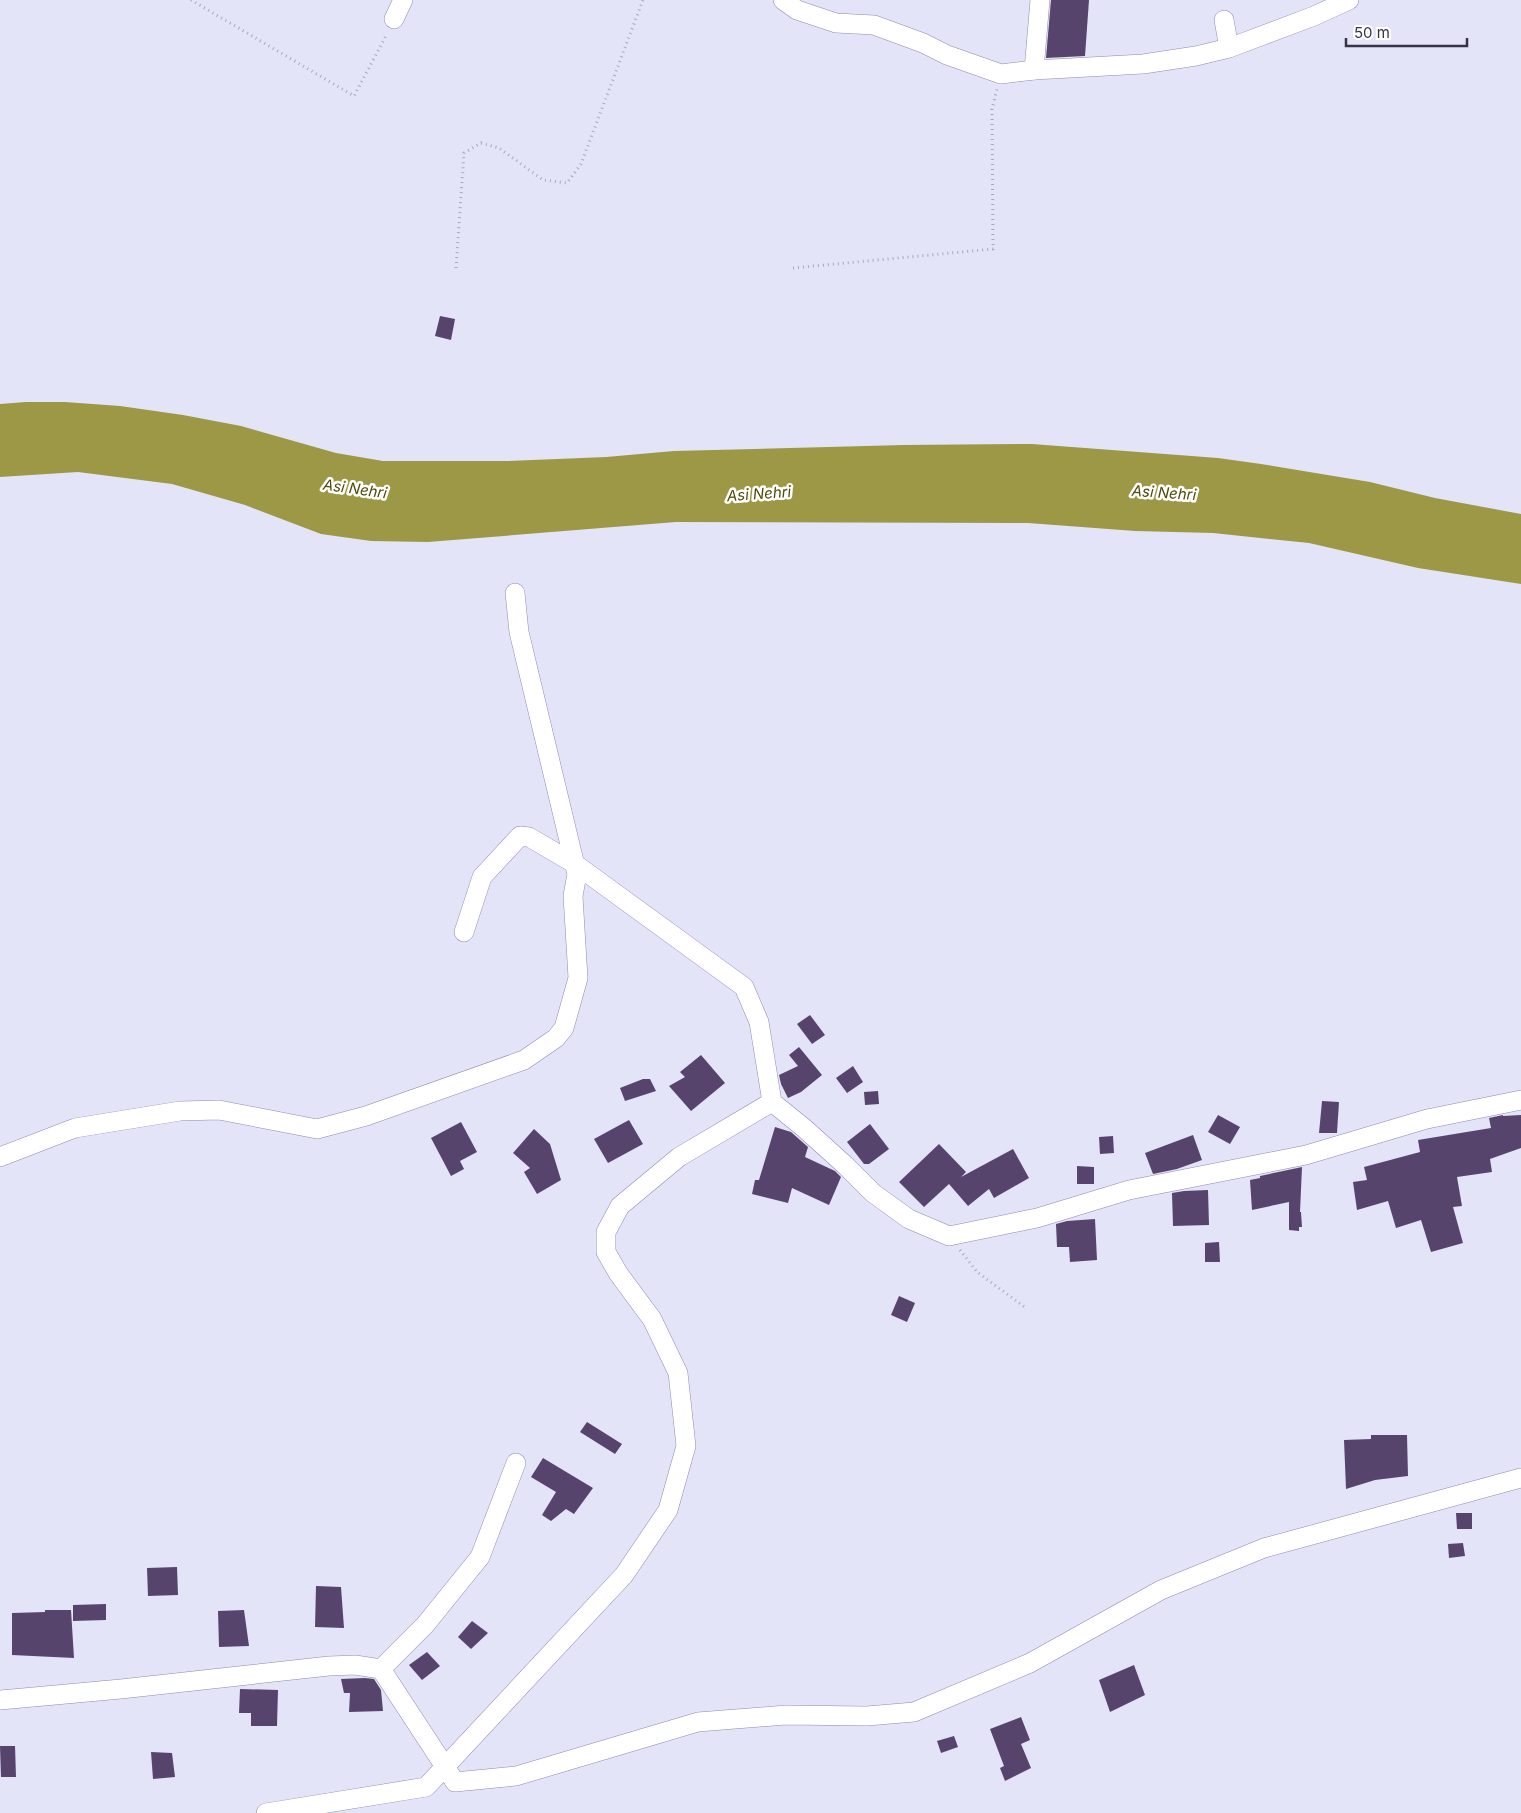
<svg xmlns="http://www.w3.org/2000/svg" width="1521" height="1813" font-family="Inter,sans-serif">
  <rect width="100%" height="100%" fill="#e4e4f9"/>
  <polygon fill="#9d9846" points="26,402 65,402 120,406 183,415 241,426 336,453 383,461 508,461 606,457 674,451 903,445 1032,444 1218,458 1261,464 1370,482 1435,498 1521,514 1521,584 1418,568 1309,543 1213,533 1135,531 1028,523 676,522 428,542 371,541 321,534 245,505 172,484 78,472 0,477 0,404"/>
  <g fill="#57446d">
    <polygon points="1051,0 1089,0 1085,56 1046,58"/>
    <polygon points="440,316 455,319 451,340 435,336"/>
    <polygon points="810,1015 825,1035 812,1044 797,1024"/>
    <polygon points="799,1047 822,1075 801,1092 788,1098 781,1084 779,1075 798,1066 789,1055"/>
    <polygon points="701,1055 725,1083 691,1111 669,1086 685,1077 680,1072"/>
    <polygon points="853,1066 863,1082 847,1093 836,1078"/>
    <polygon points="643,1079 650,1079 656,1091 625,1101 620,1088"/>
    <polygon points="878,1091 879,1104 865,1105 864,1092"/>
    <polygon points="1322,1101 1339,1102 1337,1133 1319,1133"/>
    <polygon points="1218,1115 1240,1127 1230,1144 1208,1132"/>
    <polygon points="1503,1115 1503,1116 1521,1115 1521,1148 1490,1159 1492,1172 1457,1177 1462,1206 1453,1207 1463,1243 1431,1252 1421,1220 1396,1228 1388,1201 1357,1210 1353,1182 1367,1180 1364,1167 1420,1152 1418,1140 1491,1128 1489,1118"/>
    <polygon points="629,1120 643,1144 608,1163 594,1139"/>
    <polygon points="461,1122 477,1152 460,1161 464,1169 451,1176 431,1138"/>
    <polygon points="870,1124 889,1149 869,1164 864,1164 847,1142"/>
    <polygon points="775,1127 791,1132 808,1147 805,1157 835,1171 841,1177 829,1205 792,1188 788,1203 752,1194 755,1180 759,1180"/>
    <polygon points="534,1129 550,1144 561,1180 537,1194 524,1172 530,1168 513,1153"/>
    <polygon points="1193,1135 1202,1160 1177,1169 1153,1174 1145,1153"/>
    <polygon points="1113,1136 1114,1153 1100,1154 1099,1137"/>
    <polygon points="939,1144 966,1172 961,1177 1013,1149 1029,1178 994,1198 989,1189 968,1206 949,1184 924,1207 899,1182"/>
    <polygon points="1077,1166 1094,1167 1094,1184 1077,1184"/>
    <polygon points="1302,1167 1300,1212 1301,1212 1302,1227 1299,1227 1299,1231 1289,1230 1289,1202 1252,1210 1250,1180 1260,1178 1260,1176"/>
    <polygon points="1208,1190 1209,1225 1173,1226 1172,1193 1184,1191"/>
    <polygon points="1095,1219 1097,1260 1070,1262 1069,1247 1057,1247 1056,1224 1067,1221"/>
    <polygon points="1219,1242 1220,1262 1205,1262 1205,1243"/>
    <polygon points="899,1296 915,1303 907,1322 891,1315"/>
    <polygon points="587,1422 622,1444 615,1454 580,1432"/>
    <polygon points="1371,1435 1407,1435 1408,1476 1375,1480 1346,1489 1344,1440 1371,1439"/>
    <polygon points="543,1458 593,1488 574,1514 566,1509 551,1521 542,1515 556,1492 531,1477"/>
    <polygon points="1456,1513 1472,1513 1472,1529 1457,1529"/>
    <polygon points="1463,1543 1465,1556 1449,1558 1448,1544"/>
    <polygon points="177,1567 178,1595 148,1596 147,1568"/>
    <polygon points="316,1586 341,1587 344,1628 315,1627"/>
    <polygon points="106,1604 106,1620 73,1621 73,1605"/>
    <polygon points="45,1610 71,1610 74,1658 12,1655 12,1613 45,1612"/>
    <polygon points="244,1610 249,1646 219,1647 218,1611"/>
    <polygon points="472,1621 488,1633 471,1649 458,1637"/>
    <polygon points="427,1652 440,1666 422,1680 409,1665"/>
    <polygon points="1134,1665 1145,1695 1110,1712 1099,1680"/>
    <polygon points="365,1678 374,1679 381,1690 383,1711 349,1712 350,1693 344,1693 341,1679"/>
    <polygon points="240,1689 278,1690 277,1726 251,1726 251,1713 239,1713"/>
    <polygon points="1021,1717 1030,1740 1021,1744 1031,1768 1005,1781 1000,1768 1004,1766 990,1729"/>
    <polygon points="954,1736 958,1747 941,1753 937,1741"/>
    <polygon points="0,1746 15,1746 16,1777 1,1777"/>
    <polygon points="151,1752 172,1753 175,1777 153,1779"/>
  </g>
  <g fill="none" stroke-linecap="round" stroke-linejoin="round">
    <g stroke="#8b8ab9" stroke-width="20">
      <g id="street">
        <polyline points="783,0 797,10 836,23 874,25 923,43 947,55 1001,74 1034,70 1143,64 1196,56 1229,48 1314,16 1349,0"/>
        <polyline points="394,19 403,0"/>
        <polyline points="1224,20 1229,48"/>
        <polyline points="1034,70 1040,0"/>
        <polyline points="464,932 482,877 520,836 529,837 575,864 744,987 759,1022 772,1102 804,1128 845,1165 873,1193 909,1219 949,1236 1037,1218 1129,1190 1306,1155 1427,1119 1521,1100"/>
        <polyline points="0,1157 75,1128 180,1111 219,1110 317,1129 366,1116 524,1060 556,1038 564,1028 578,978 573,896 577,874 519,632 515,593"/>
        <polyline points="381,1669 425,1625 480,1557 516,1463"/>
        <polyline points="0,1700 121,1689 329,1666 355,1665 381,1669 455,1782 516,1776 698,1722 786,1715 867,1716 914,1712 1030,1663 1161,1590 1264,1548 1521,1478"/>
        <polyline points="266,1813 426,1787 624,1575 668,1510 686,1446 678,1373 652,1319 618,1273 606,1252 606,1232 620,1206 679,1157 772,1102"/>
      </g>
    </g>
    <g stroke="#a8a8bd" stroke-width="3" stroke-dasharray="1 4" stroke-linecap="butt">
      <polyline points="191,0 354,96 387,34"/>
      <polyline points="456,268 464,153 481,143 499,148 543,180 567,183 581,164 643,0"/>
      <polyline points="793,268 993,249 992,109 997,89"/>
      <polyline points="960,1250 977,1272 1026,1308"/>
    </g>
    <use href="#street" stroke="#fff" stroke-width="19"/>
  </g>
  <g text-anchor="middle" stroke-width="5" stroke-linejoin="round" paint-order="stroke">
    <g font-size="15" font-style="italic" fill="#4f4b0a" stroke="#fff">
      <text transform="translate(355 489) rotate(8)" y="5">Asi Nehri</text>
      <text transform="translate(1164 493) rotate(4)" y="5">Asi Nehri</text>
      <text transform="translate(759 494) rotate(-4)" y="5">Asi Nehri</text>
    </g>
  </g>
  <path d="M1346 38v8h121v-8" fill="none" stroke="#343347" stroke-width="2.5"/>
  <text x="1354" y="38" font-size="15" fill="#343347" stroke="#ffffff" stroke-width="4" paint-order="stroke">50 m</text>
</svg>
